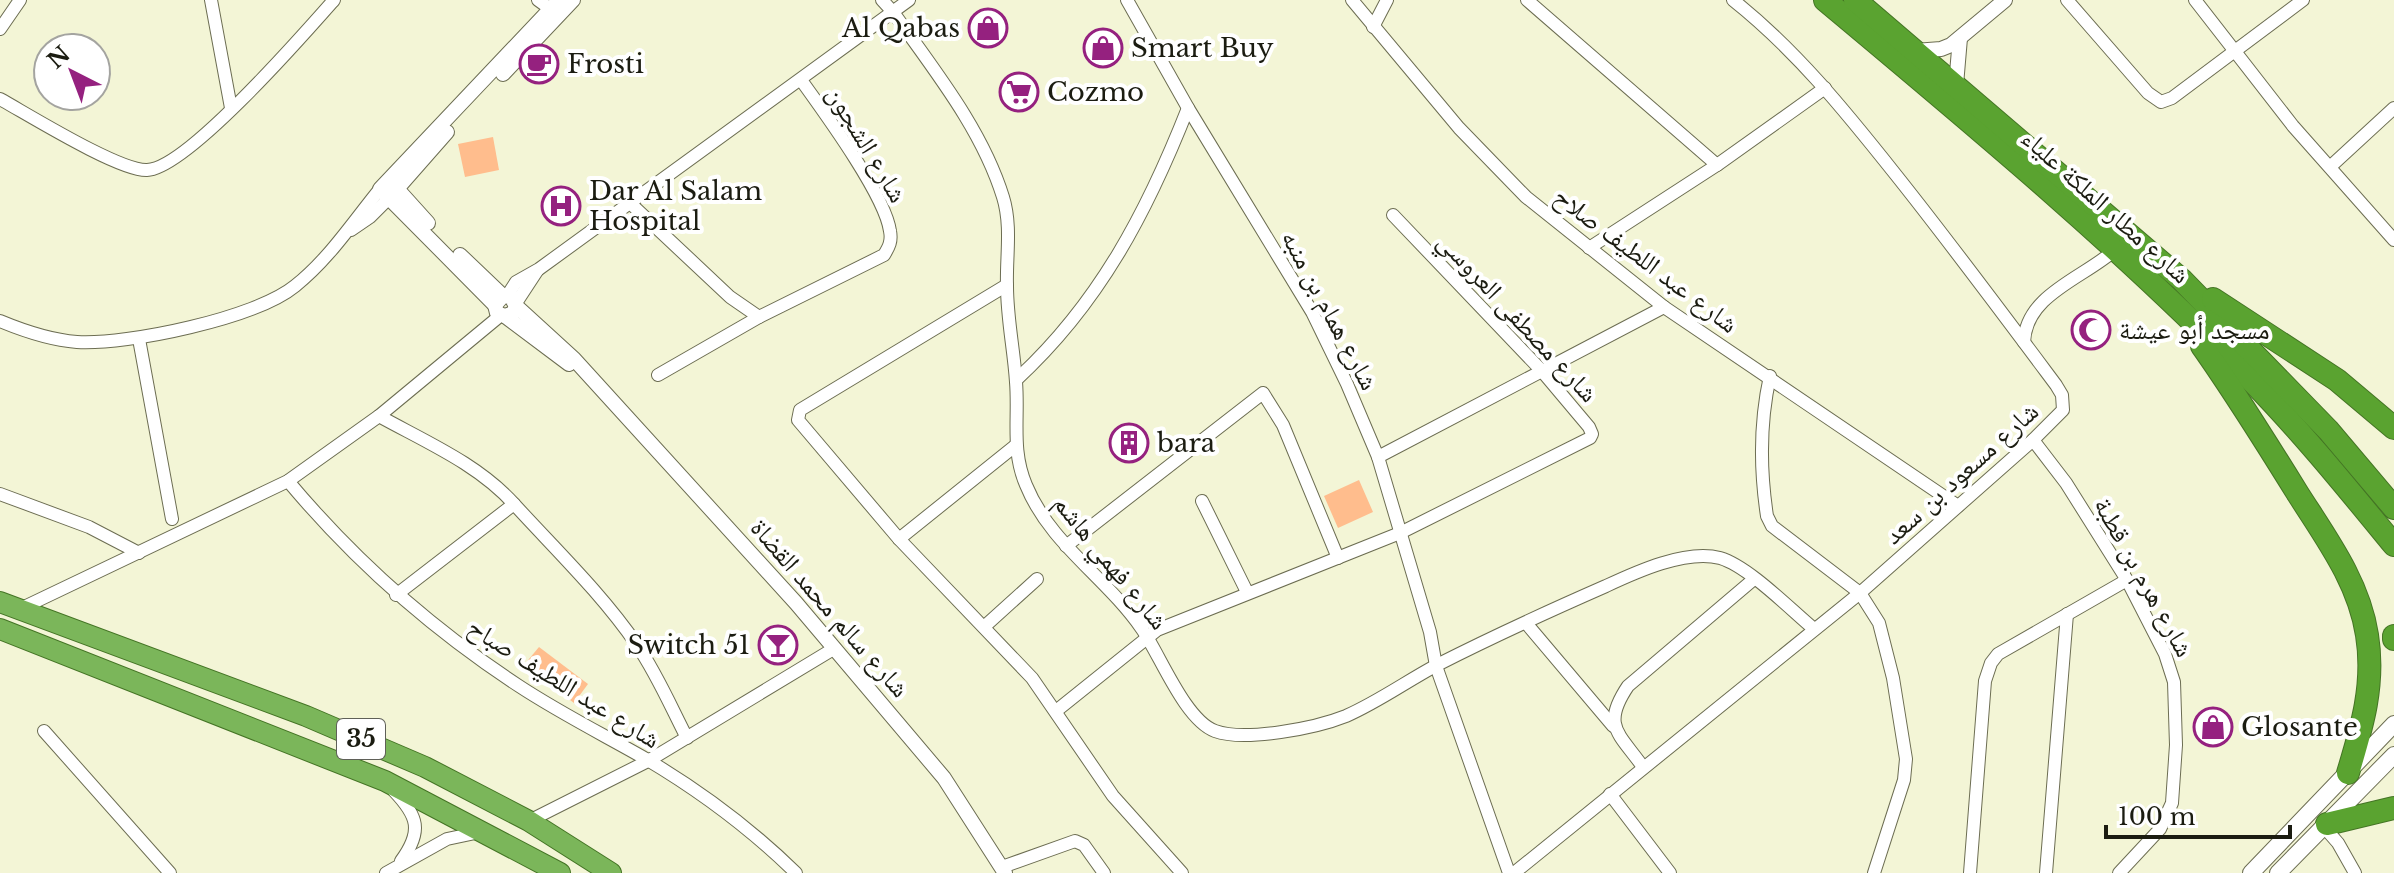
<svg xmlns="http://www.w3.org/2000/svg" width="2394" height="873" font-family="'Libre Baskerville','Noto Naskh Arabic',serif">
  <rect width="100%" height="100%" fill="#f3f5d6"/>
  <g fill="#ffbd8d">
    <polygon points="493,137 499,170 465,177 458,144"/>
    <polygon points="1359,480 1373,512 1338,528 1324,496"/>
    <polygon points="539,647 588,684 574,703 524,665"/>
  </g>
  <g fill="none" stroke-linecap="round" stroke-linejoin="round">
    <g stroke="#6c6d52" stroke-width="14">
      <g id="minor">
        <polyline points="211,0 231,108"/>
        <polyline points="538,0 556,13"/>
        <path d="M882,0L893,12C934,70 982,129 1003,197C1012,226 1006,257 1007,286C1007,319 1014,350 1016,382C1019,418 1011,450 1026,485C1050,544 1106,577 1142,629C1160,655 1185,720 1215,731C1245,742 1316,728 1346,716C1378,702 1407,681 1437,665C1492,637 1549,611 1606,586C1636,572 1686,549 1720,558C1748,566 1790,609 1814,629"/>
        <polyline points="1127,0 1188,108 1312,312 1347,384 1378,457 1430,632 1436,666 1509,873"/>
        <polyline points="1352,0 1459,128 1526,197 1664,307 1958,506"/>
        <polyline points="1527,0 1717,165"/>
        <polyline points="2067,0 2148,93 2161,102 2172,98 2303,0"/>
        <polyline points="2195,0 2293,126 2394,240"/>
        <polyline points="1373,27 1387,0"/>
        <polyline points="0,29 20,0"/>
        <path d="M0,99C29,115 119,171 147,170C186,169 304,34 334,0"/>
        <polyline points="2331,166 2394,108"/>
        <path d="M630,203L730,297L759,317L884,255C889,247 892,241 890,231C885,195 824,112 801,80"/>
        <polyline points="351,230 370,217 389,198"/>
        <polyline points="1589,248 1717,165 1825,88"/>
        <polyline points="1007,285 800,410 798,420 899,539 1032,678 1113,796 1182,873"/>
        <polyline points="507,296 516,282 539,269 909,0"/>
        <polyline points="516,303 537,271"/>
        <path d="M0,321C24,331 51,340 77,342C128,345 256,318 295,286C329,259 353,222 380,189"/>
        <polyline points="139,339 172,519"/>
        <path d="M2024,342C2026,294 2084,278 2116,249"/>
        <polyline points="658,375 759,317"/>
        <path d="M1770,376C1760,421 1760,470 1767,516L1772,526L1860,593L1879,623L1893,678L1906,759L1904,780L1874,873"/>
        <path d="M1016,380C1099,304 1147,212 1188,108"/>
        <path d="M379,416C426,442 478,464 514,504"/>
        <polyline points="2033,440 2066,483 2127,580 2165,654 2174,682 2176,745 2172,803 2160,829 2119,873"/>
        <polyline points="1378,457 1664,307"/>
        <path d="M288,481C355,561 432,629 519,686C560,713 604,735 646,759C700,791 751,829 796,873"/>
        <polyline points="0,494 89,527 139,553"/>
        <polyline points="1202,501 1247,592"/>
        <polyline points="899,539 1015,446"/>
        <polyline points="1066,546 1263,393 1283,425 1338,558"/>
        <path d="M396,595L514,504C556,550 602,594 637,645C657,674 671,707 687,738"/>
        <polyline points="20,609 288,481 379,416 501,315"/>
        <polyline points="1526,623 1613,726"/>
        <polyline points="985,626 1037,579"/>
        <polyline points="1056,711 1157,630 1400,533 1590,438 1592,434 1589,427 1541,370 1393,215"/>
        <polyline points="44,731 170,873"/>
        <path d="M1643,767C1619,733 1601,726 1628,686L1754,579"/>
        <path d="M394,791C418,816 423,831 401,861"/>
        <polyline points="1610,794 1670,873"/>
        <polyline points="529,821 648,761 835,648"/>
        <polyline points="2324,827 2338,843 2355,873"/>
        <polyline points="1002,867 1075,841 1084,845 1104,873"/>
        <polyline points="386,873 447,839 480,832"/>
        <path d="M1514,873L1860,593L2033,440L2063,410L2062,395L2056,385C2003,314 1951,244 1896,175C1846,112 1796,50 1733,0"/>
        <polyline points="1970,873 1985,681 1991,663 1998,654 2127,580"/>
        <polyline points="2046,873 2067,614"/>
      </g>
    </g>
    <g stroke="#6c6d52" stroke-width="16">
      <g id="tertiary">
        <polyline points="1915,51 1941,49 1951,45 2005,0"/>
        <polyline points="503,74 573,0"/>
        <polyline points="1956,85 1960,38"/>
        <polyline points="391,182 428,223"/>
        <polyline points="389,198 447,132"/>
        <polyline points="460,255 503,296"/>
        <polyline points="495,305 380,189 559,0"/>
        <polyline points="516,306 513,313 505,316 497,313 495,305 503,296 511,297 516,306 574,359 796,603 944,778 1005,873"/>
        <polyline points="505,316 569,364"/>
      </g>
    </g>
    <g stroke="#6c6d52" stroke-width="18">
      <g id="secondary">
        <polyline points="2251,873 2394,724"/>
        <polyline points="2278,873 2394,755"/>
      </g>
    </g>
    <g stroke="#447425" stroke-width="22">
      <g id="trunk">
        <polyline points="0,602 306,716 425,767 529,821 611,873"/>
        <polyline points="0,629 385,781 560,873"/>
      </g>
    </g>
    <g stroke="#447425" stroke-width="24">
      <g id="motorway">
        <path d="M1825,0C1971,122 2118,244 2251,380C2302,432 2348,489 2394,545"/>
        <polyline points="1855,0 2182,280 2328,430 2394,508"/>
        <polyline points="2213,299 2337,380 2394,428"/>
        <path d="M2202,346C2236,394 2267,444 2298,494C2326,538 2359,582 2367,635C2375,684 2362,727 2348,773"/>
        <polyline points="2394,636 2394,639"/>
        <polyline points="2327,824 2394,808"/>
      </g>
    </g>
    <use href="#minor" stroke="#fff" stroke-width="12"/>
    <use href="#tertiary" stroke="#fff" stroke-width="14"/>
    <use href="#secondary" stroke="#fff" stroke-width="16"/>
    <use href="#trunk" stroke="#7bb65a" stroke-width="20"/>
    <use href="#motorway" stroke="#5aa330" stroke-width="22"/>
  </g>
  <defs>
    <g id="shop-ring" transform="scale(2)"><circle r="9.5" fill="#fff" stroke="#95217f" stroke-width="1.5"/><path d="M-5-2.5h2.3a2.7 3.5 0 0 1 5.4 0H5L5.5 6h-11ZM-1.5-2.5h3a1.5 2.3 0 0 0-3 0Z" fill="#95217f"/></g>
    <g id="cafe-ring" transform="scale(2)"><circle r="9.5" fill="#fff" stroke="#95217f" stroke-width="1.5"/><path d="M-5.5-4.5H6V0H3Q3 3.5 0 3.5H-2.5Q-5.5 3.5-5.5 0ZM3-3.2v2h1.7v-2ZM-6 4.5H4V6H-6Z" fill="#95217f"/></g>
    <g id="supermarket-ring" transform="scale(2)"><circle r="9.5" fill="#fff" stroke="#95217f" stroke-width="1.5"/><path d="M-6-5.5h2.5l.6 2H6L4.5 2H-2.5L-4.4-4H-6ZM-1.5 3.2a1.3 1.3 0 1 0 .1 0ZM3 3.2a1.3 1.3 0 1 0 .1 0Z" fill="#95217f"/></g>
    <g id="hospital-ring" transform="scale(2)"><circle r="9.5" fill="#fff" stroke="#95217f" stroke-width="1.5"/><path d="M-5-5h3v3.5h4V-5h3V5h-3V1.5h-4V5h-3Z" fill="#95217f"/></g>
    <g id="mosque-ring" transform="scale(2)"><circle r="9.5" fill="#fff" stroke="#95217f" stroke-width="1.5"/><path d="M3.5-4.9A6 6 0 1 0 3.5 4.9A5 5 0 1 1 3.5-4.9Z" fill="#95217f"/></g>
    <g id="building-ring" transform="scale(2)"><circle r="9.5" fill="#fff" stroke="#95217f" stroke-width="1.5"/><path d="M-4-6H4V6H1V3H-1V6H-4ZM-2.5-4.3h1.7v1.8h-1.7ZM.8-4.3h1.7v1.8H.8ZM-2.5-1h1.7V.8h-1.7ZM.8-1h1.7V.8H.8Z" fill="#95217f"/></g>
    <g id="bar-ring" transform="scale(2)"><circle r="9.5" fill="#fff" stroke="#95217f" stroke-width="1.5"/><path d="M-6-5H6L.8 .8V4.5H3.5V6h-7V4.5H-.8V.8Z" fill="#95217f"/></g>
  </defs>
  <g fill-rule="evenodd">
    <use href="#shop-ring" x="988" y="28"/>
    <use href="#shop-ring" x="1103" y="48"/>
    <use href="#cafe-ring" x="539" y="64"/>
    <use href="#supermarket-ring" x="1019" y="92"/>
    <use href="#hospital-ring" x="561" y="206"/>
    <use href="#mosque-ring" x="2091" y="330"/>
    <use href="#building-ring" x="1129" y="443"/>
    <use href="#bar-ring" x="778" y="645"/>
    <use href="#shop-ring" x="2213" y="727"/>
  </g>
  <g text-anchor="middle" stroke-width="8" stroke-linejoin="round" paint-order="stroke">
    <rect fill="#fff" stroke="#5f6058" stroke-width="2" x="337" y="719" width="48" height="40" rx="6"/>
    <g font-size="24" font-weight="bold" fill="#1b1c11">
      <text x="361" y="747">35</text>
    </g>
    <g font-size="26" fill="#1b1c11" stroke="#fff" text-anchor="start">
      <text x="960" y="37" text-anchor="end">Al Qabas</text>
      <text x="1131" y="57">Smart Buy</text>
      <text x="567" y="73">Frosti</text>
      <text x="1047" y="101">Cozmo</text>
      <text x="589" y="200">Dar Al Salam<tspan x="589" dy="30">Hospital</tspan></text>
      <text x="2119" y="339">مسجد أبو عيشة</text>
      <text x="1157" y="452">bara</text>
      <text x="750" y="654" text-anchor="end">Switch 51</text>
      <text x="2241" y="736">Glosante</text>
    </g>
    <g font-size="26" fill="#1b1c11" stroke="#fff">
      <text transform="translate(867 144) rotate(59)" y="9">شارع الشجون</text>
      <text transform="translate(2106 206) rotate(42)" y="9">شارع مطار الملكة علياء</text>
      <text transform="translate(1646 260) rotate(37)" y="9">شارع عبد اللطيف صلاح</text>
      <text transform="translate(1330 310) rotate(62)" y="9">شارع همام بن منبه</text>
      <text transform="translate(1518 317) rotate(47)" y="9">شارع مصطفى العروسي</text>
      <text transform="translate(1961 473) rotate(-42)" y="9">شارع مسعود بن سعد</text>
      <text transform="translate(1111 562) rotate(51)" y="9">شارع فهمي هاشم</text>
      <text transform="translate(2144 577) rotate(61)" y="9">شارع هرم بن قطبة</text>
      <text transform="translate(830 608) rotate(49)" y="9">شارع سالم محمد القضاة</text>
      <text transform="translate(564 683) rotate(32)" y="9">شارع عبد اللطيف صباح</text>
    </g>
  </g>
  <g transform="translate(72 72) rotate(318)"><circle r="38" fill="#ffffff" stroke="#a4a4a0" stroke-width="2"/>
  <path d="M0-6L14 30L0 20L-14 30Z" fill="#95217f"/>
  <text y="-12" font-size="22" font-weight="bold" text-anchor="middle" fill="#1b1c11">N</text>
  </g>
  <path d="M2106 825v12h184v-12" fill="none" stroke="#1b1c11" stroke-width="4"/>
  <text x="2118" y="825" font-size="24" fill="#1b1c11" stroke="#ffffff" stroke-width="6" paint-order="stroke">100 m</text>
</svg>
